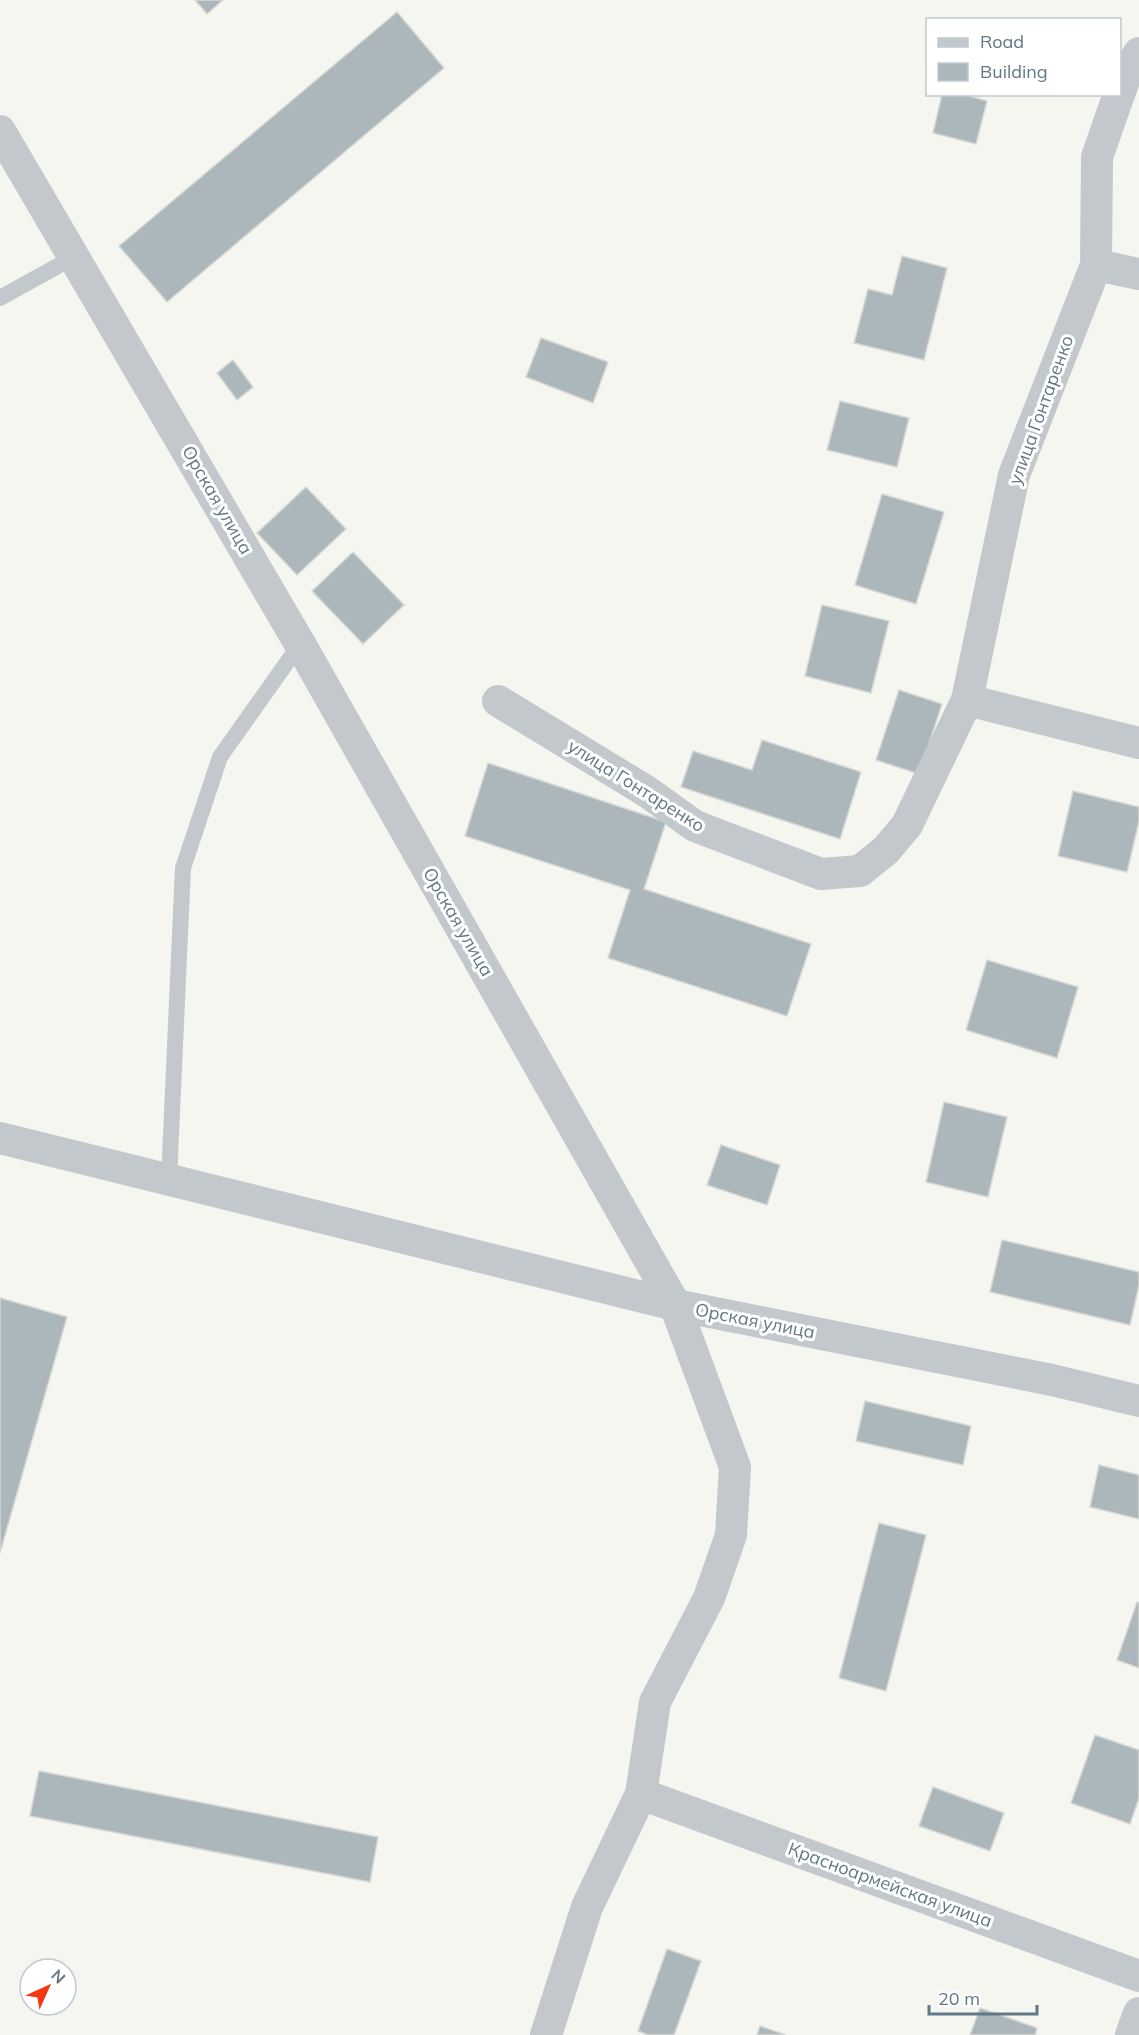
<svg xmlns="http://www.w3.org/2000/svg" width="1139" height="2035" font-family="Mulish,sans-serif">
  <rect width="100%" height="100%" fill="#f6f6f1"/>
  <g fill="#acb7bb" stroke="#d7d7d4" stroke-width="1.5">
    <polygon points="195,0 223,0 207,14"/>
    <polygon points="397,12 444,68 167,302 119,246"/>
    <polygon points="942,94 962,94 987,101 976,144 933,133"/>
    <polygon points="902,256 947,268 924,360 854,343 868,289 892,295"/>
    <polygon points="541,338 608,362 593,403 526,377"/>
    <polygon points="233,360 253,387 237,400 217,373"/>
    <polygon points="840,401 909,418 897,467 827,450"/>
    <polygon points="306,487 346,529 297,575 257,533"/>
    <polygon points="882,494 944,512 916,604 855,585"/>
    <polygon points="353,552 404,605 363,644 312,591"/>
    <polygon points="822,605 889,621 871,693 805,676"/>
    <polygon points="899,690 942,704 919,774 876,760"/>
    <polygon points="762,740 861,772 840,839 681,787 693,751 752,770"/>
    <polygon points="488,763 666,822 644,889 811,944 787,1016 608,958 630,890 465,836"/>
    <polygon points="1073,791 1139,807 1139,821 1127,872 1058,856"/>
    <polygon points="987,960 1078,987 1057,1058 966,1030"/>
    <polygon points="944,1102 1007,1117 988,1197 926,1182"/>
    <polygon points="721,1145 780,1165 767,1205 707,1185"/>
    <polygon points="1002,1240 1139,1272 1139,1285 1130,1325 990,1292"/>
    <polygon points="0,1298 67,1317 0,1553"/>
    <polygon points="865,1401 971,1426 963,1465 856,1441"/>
    <polygon points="1099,1465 1139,1475 1139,1519 1090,1507"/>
    <polygon points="879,1523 926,1535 886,1691 839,1678"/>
    <polygon points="1137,1602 1139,1603 1139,1668 1117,1660"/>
    <polygon points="1095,1735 1139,1750 1139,1798 1130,1824 1071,1803"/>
    <polygon points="39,1771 378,1837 370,1882 30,1816"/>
    <polygon points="933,1787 1004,1813 990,1851 919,1826"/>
    <polygon points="667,1949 701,1961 674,2035 648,2035 638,2031"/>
    <polygon points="980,2008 1037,2028 1035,2035 970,2035"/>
    <polygon points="760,2026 786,2035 757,2035"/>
  </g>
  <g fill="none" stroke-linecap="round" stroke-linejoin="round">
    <g stroke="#c2c8cb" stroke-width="16">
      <polyline points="0,298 74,257"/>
      <polyline points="169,1179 183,868 220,757 300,644"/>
    </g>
    <g stroke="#c2c8cb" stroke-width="32">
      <polyline points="1120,92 1126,74 1139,53"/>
      <polyline points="0,131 300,644 675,1305 735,1467 731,1535 709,1598 655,1702 641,1794 587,1907 546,2035"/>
      <polyline points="1096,265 1139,274"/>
      <polyline points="967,700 1139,743"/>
      <polyline points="498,701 646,791 695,826 821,874 860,871 886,850 907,825 967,700 1014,475 1096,265 1097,157 1119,94"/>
      <polyline points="0,1138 675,1305 1052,1380 1139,1401"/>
      <polyline points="641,1794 1139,1976"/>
      <polyline points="1131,2035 1139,2013"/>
    </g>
  </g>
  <g text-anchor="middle" stroke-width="6" stroke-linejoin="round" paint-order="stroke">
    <g font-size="18" fill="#617886" stroke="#fff">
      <text transform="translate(1041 410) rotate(-70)" y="6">улица Гонтаренко</text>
      <text transform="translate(217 500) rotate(60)" y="6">Орская улица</text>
      <text transform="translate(636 786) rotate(32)" y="6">улица Гонтаренко</text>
      <text transform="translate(458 922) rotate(60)" y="6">Орская улица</text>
      <text transform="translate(755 1321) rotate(11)" y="6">Орская улица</text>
      <text transform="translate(890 1885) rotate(20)" y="6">Красноармейская улица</text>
    </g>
  </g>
  <rect x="926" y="18" width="195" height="78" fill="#ffffff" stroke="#c0c9cf" stroke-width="1.5"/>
  <rect x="938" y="38" width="30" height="9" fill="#c2c8cb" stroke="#c0c9cf" stroke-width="1.5"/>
  <text x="980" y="48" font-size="18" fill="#617886">Road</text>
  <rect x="938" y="63" width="30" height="18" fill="#acb7bb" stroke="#c0c9cf" stroke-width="1.5"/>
  <text x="980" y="78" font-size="18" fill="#617886">Building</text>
  <g transform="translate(48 1987) rotate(45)"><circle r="28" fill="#ffffff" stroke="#c0c9cf" stroke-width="1.5"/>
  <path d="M0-4.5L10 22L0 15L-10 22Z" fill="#f53713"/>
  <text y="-9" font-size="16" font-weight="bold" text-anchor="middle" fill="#617886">N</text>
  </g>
  <path d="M929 2005v9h108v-9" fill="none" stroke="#617886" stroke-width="3"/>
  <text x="938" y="2005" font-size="18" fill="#617886" stroke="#ffffff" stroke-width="4.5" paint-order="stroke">20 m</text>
</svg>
